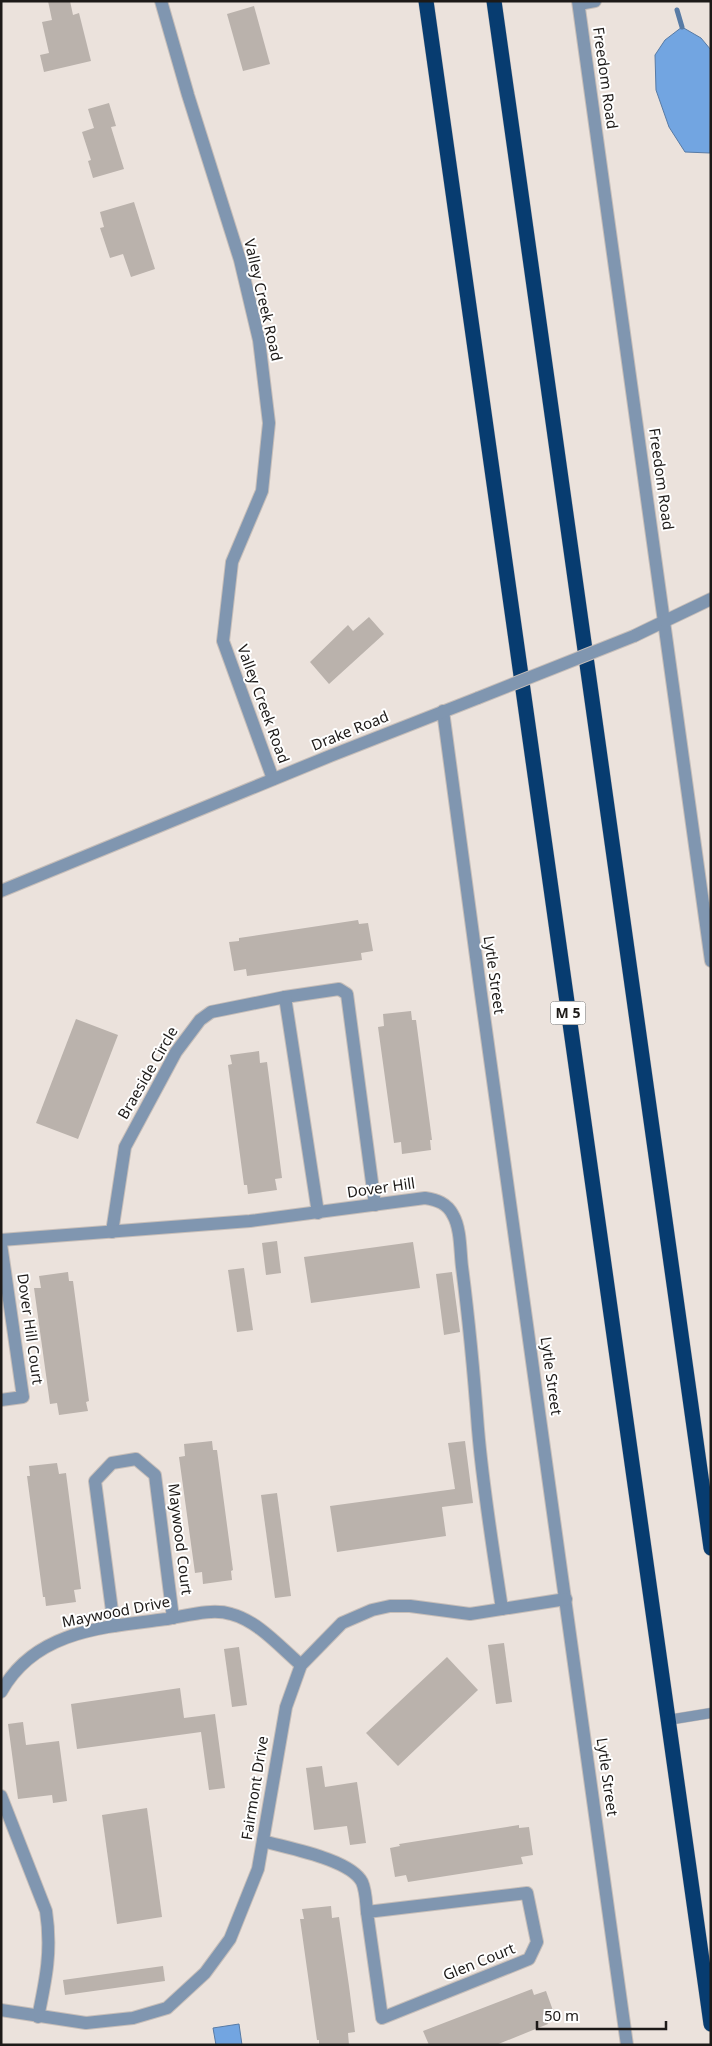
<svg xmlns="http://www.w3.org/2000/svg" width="712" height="2046" font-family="'Noto Sans',sans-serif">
  <rect width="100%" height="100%" fill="#ebe2dc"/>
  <g fill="#72a5e1" stroke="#587ba5">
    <polygon points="682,27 701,38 711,50 710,153 685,152 669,127 656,90 655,55 665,40"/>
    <polygon points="239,2024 242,2045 216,2045 213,2028"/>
  </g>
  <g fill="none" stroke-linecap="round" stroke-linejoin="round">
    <polyline stroke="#587ba5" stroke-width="5" points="677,10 682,27"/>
  </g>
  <g fill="#bab2ac">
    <polygon points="48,1 70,1 73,15 79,13 91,61 44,72 40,55 49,53 42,22 52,20"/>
    <polygon points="254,6 270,64 243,71 227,14"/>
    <polygon points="109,103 116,126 111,127 124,169 93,178 88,161 91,160 82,132 94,128 88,109"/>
    <polygon points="134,202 155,269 131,277 123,254 110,258 100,228 104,227 100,212"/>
    <polygon points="369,617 384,634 329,684 310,662 348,625 353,631"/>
    <polygon points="358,920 359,924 368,923 373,951 361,953 362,960 247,976 246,969 234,971 229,942 239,941 239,938"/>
    <polygon points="411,1011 412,1020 416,1020 432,1140 430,1140 431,1150 402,1154 401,1142 394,1143 378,1027 384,1026 383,1014"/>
    <polygon points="76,1019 118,1035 78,1139 36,1123"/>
    <polygon points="259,1051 260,1063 267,1062 282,1178 275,1179 277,1190 248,1194 247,1185 244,1185 228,1065 232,1064 230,1055"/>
    <polygon points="277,1241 281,1273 266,1275 262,1243"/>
    <polygon points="413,1242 420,1288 311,1303 304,1257"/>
    <polygon points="244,1268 253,1330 237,1332 228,1270"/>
    <polygon points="68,1272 69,1281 73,1281 89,1401 86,1402 88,1411 59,1415 57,1403 50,1404 34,1288 41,1288 39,1276"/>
    <polygon points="452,1272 460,1332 444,1335 436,1274"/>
    <polygon points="212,1441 213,1450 217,1450 233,1570 231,1571 232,1580 203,1584 202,1572 195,1573 179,1457 185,1456 184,1444"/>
    <polygon points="465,1441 473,1503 442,1507 446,1536 337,1552 330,1506 455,1489 448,1443"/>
    <polygon points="57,1463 59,1474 66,1473 81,1589 74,1590 76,1602 46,1606 45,1597 43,1597 27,1476 30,1476 29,1466"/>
    <polygon points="277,1493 291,1596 275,1598 261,1495"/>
    <polygon points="504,1643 512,1702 496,1704 488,1645"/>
    <polygon points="239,1647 247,1705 232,1707 224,1649"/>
    <polygon points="447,1657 478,1690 398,1766 366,1733"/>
    <polygon points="180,1688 184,1718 215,1714 225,1788 209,1790 201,1732 77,1749 71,1704"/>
    <polygon points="23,1722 26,1745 59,1741 67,1801 53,1803 52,1795 18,1799 8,1724"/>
    <polygon points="322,1766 325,1787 357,1782 366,1843 350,1845 347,1826 314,1830 306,1768"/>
    <polygon points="147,1808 162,1917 117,1924 102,1815"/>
    <polygon points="519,1825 519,1828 529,1827 533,1855 521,1857 523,1864 408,1882 406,1875 395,1877 390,1848 400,1846 399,1844"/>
    <polygon points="331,1906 332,1918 339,1917 349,1986 355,2032 348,2033 349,2045 319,2045 319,2040 317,2040 300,1919 304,1919 302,1909"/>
    <polygon points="163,1966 165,1981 65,1995 63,1980"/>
    <polygon points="532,1989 534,1995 546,1991 556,2019 547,2022 548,2024 496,2045 429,2045 423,2031"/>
  </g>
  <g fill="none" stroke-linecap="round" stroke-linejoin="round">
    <g stroke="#c6beb9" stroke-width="11">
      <polyline id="service" points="668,1720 711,1713"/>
    </g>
    <g stroke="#c6beb9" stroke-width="14">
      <g id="minor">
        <polyline points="161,1 188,95 240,260 259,340 269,423 262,491 232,562 223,641 273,779"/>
        <polyline points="579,4 595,1"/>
        <polyline points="634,636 665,621"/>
        <polyline points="443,711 481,994 627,2045"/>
        <polyline points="1,891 330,756 478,698"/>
        <polyline points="285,997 339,989 347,994 375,1205"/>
        <polyline points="112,1232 125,1147 176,1052 200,1020 211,1012 285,997 318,1213"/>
        <path d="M1,1240L250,1221L425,1198C437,1200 447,1203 453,1215C461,1229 460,1251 462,1267C469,1321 474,1375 478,1429C483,1489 493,1549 502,1609"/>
        <polyline points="1,1244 23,1397 1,1400"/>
        <polyline points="114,1626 95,1481 112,1463 136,1459 155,1475 173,1618"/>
        <path d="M1,1692C35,1630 104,1627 167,1619C186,1616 212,1608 231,1614C258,1621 280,1647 301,1665"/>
        <path d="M1,1796L46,1911C52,1950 46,1979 38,2017"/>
        <path d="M263,1841C287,1848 350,1859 362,1882C366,1891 366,1902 367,1912"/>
        <polygon points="527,1893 537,1942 529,1959 382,2018 367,1912"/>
        <polyline points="1,2010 86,2023 133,2018 167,2008 205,1973 230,1939 258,1869 286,1707 301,1665 342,1623 372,1610 390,1606 410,1606 470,1614 566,1599"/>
      </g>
    </g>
    <g stroke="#c6beb9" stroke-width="14">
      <g id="tertiary">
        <polyline points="578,1 711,961"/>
        <polyline points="665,621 711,599"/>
      </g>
    </g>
    <g stroke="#c6beb9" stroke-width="16">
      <g id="motorway">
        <polyline points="426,1 711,2024"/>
        <polyline points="494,1 711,1548"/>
      </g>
    </g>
    <use href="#service" stroke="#8096b0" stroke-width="10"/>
    <use href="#minor" stroke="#8096b0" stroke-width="12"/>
    <use href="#tertiary" stroke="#8096b0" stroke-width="12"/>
    <use href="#motorway" stroke="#073c70" stroke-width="15"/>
    <g stroke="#c6beb9" stroke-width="14" stroke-linecap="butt">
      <polyline id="minor-bridge" points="478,698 634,636"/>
    </g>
    <use href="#minor-bridge" stroke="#8096b0" stroke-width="12"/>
  </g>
  <g text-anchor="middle" stroke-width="4" stroke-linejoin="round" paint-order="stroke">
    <rect fill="#fff" stroke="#615f5d" stroke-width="1" x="550.5" y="1001.5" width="35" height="23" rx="4"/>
    <g font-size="14" font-weight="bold" fill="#1d1a18">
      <text x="568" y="1018">M 5</text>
    </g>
    <g font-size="15" fill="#1d1a18" stroke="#fff">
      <text transform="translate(605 78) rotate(82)" y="5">Freedom Road</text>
      <text transform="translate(263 300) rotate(77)" y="5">Valley Creek Road</text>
      <text transform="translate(661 479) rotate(82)" y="5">Freedom Road</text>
      <text transform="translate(263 704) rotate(70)" y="5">Valley Creek Road</text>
      <text transform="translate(350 731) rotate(-22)" y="5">Drake Road</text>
      <text transform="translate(494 975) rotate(82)" y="5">Lytle Street</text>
      <text transform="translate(148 1073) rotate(-60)" y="5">Braeside Circle</text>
      <text transform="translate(381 1188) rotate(-8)" y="5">Dover Hill</text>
      <text transform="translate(30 1329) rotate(82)" y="5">Dover Hill Court</text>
      <text transform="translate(551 1376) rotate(82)" y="5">Lytle Street</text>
      <text transform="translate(180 1539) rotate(83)" y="5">Maywood Court</text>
      <text transform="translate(116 1612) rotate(-11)" y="5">Maywood Drive</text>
      <text transform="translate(607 1777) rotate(82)" y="5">Lytle Street</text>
      <text transform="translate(255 1788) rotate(-81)" y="5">Fairmont Drive</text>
      <text transform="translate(479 1962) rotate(-22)" y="5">Glen Court</text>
    </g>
  </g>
  <rect width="712" height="2046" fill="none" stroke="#1d1a18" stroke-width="5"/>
  <path d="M537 2021v8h129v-8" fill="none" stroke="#1d1a18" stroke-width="2.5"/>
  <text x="544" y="2021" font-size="15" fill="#1d1a18" stroke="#ffffff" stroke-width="4" paint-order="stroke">50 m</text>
</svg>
